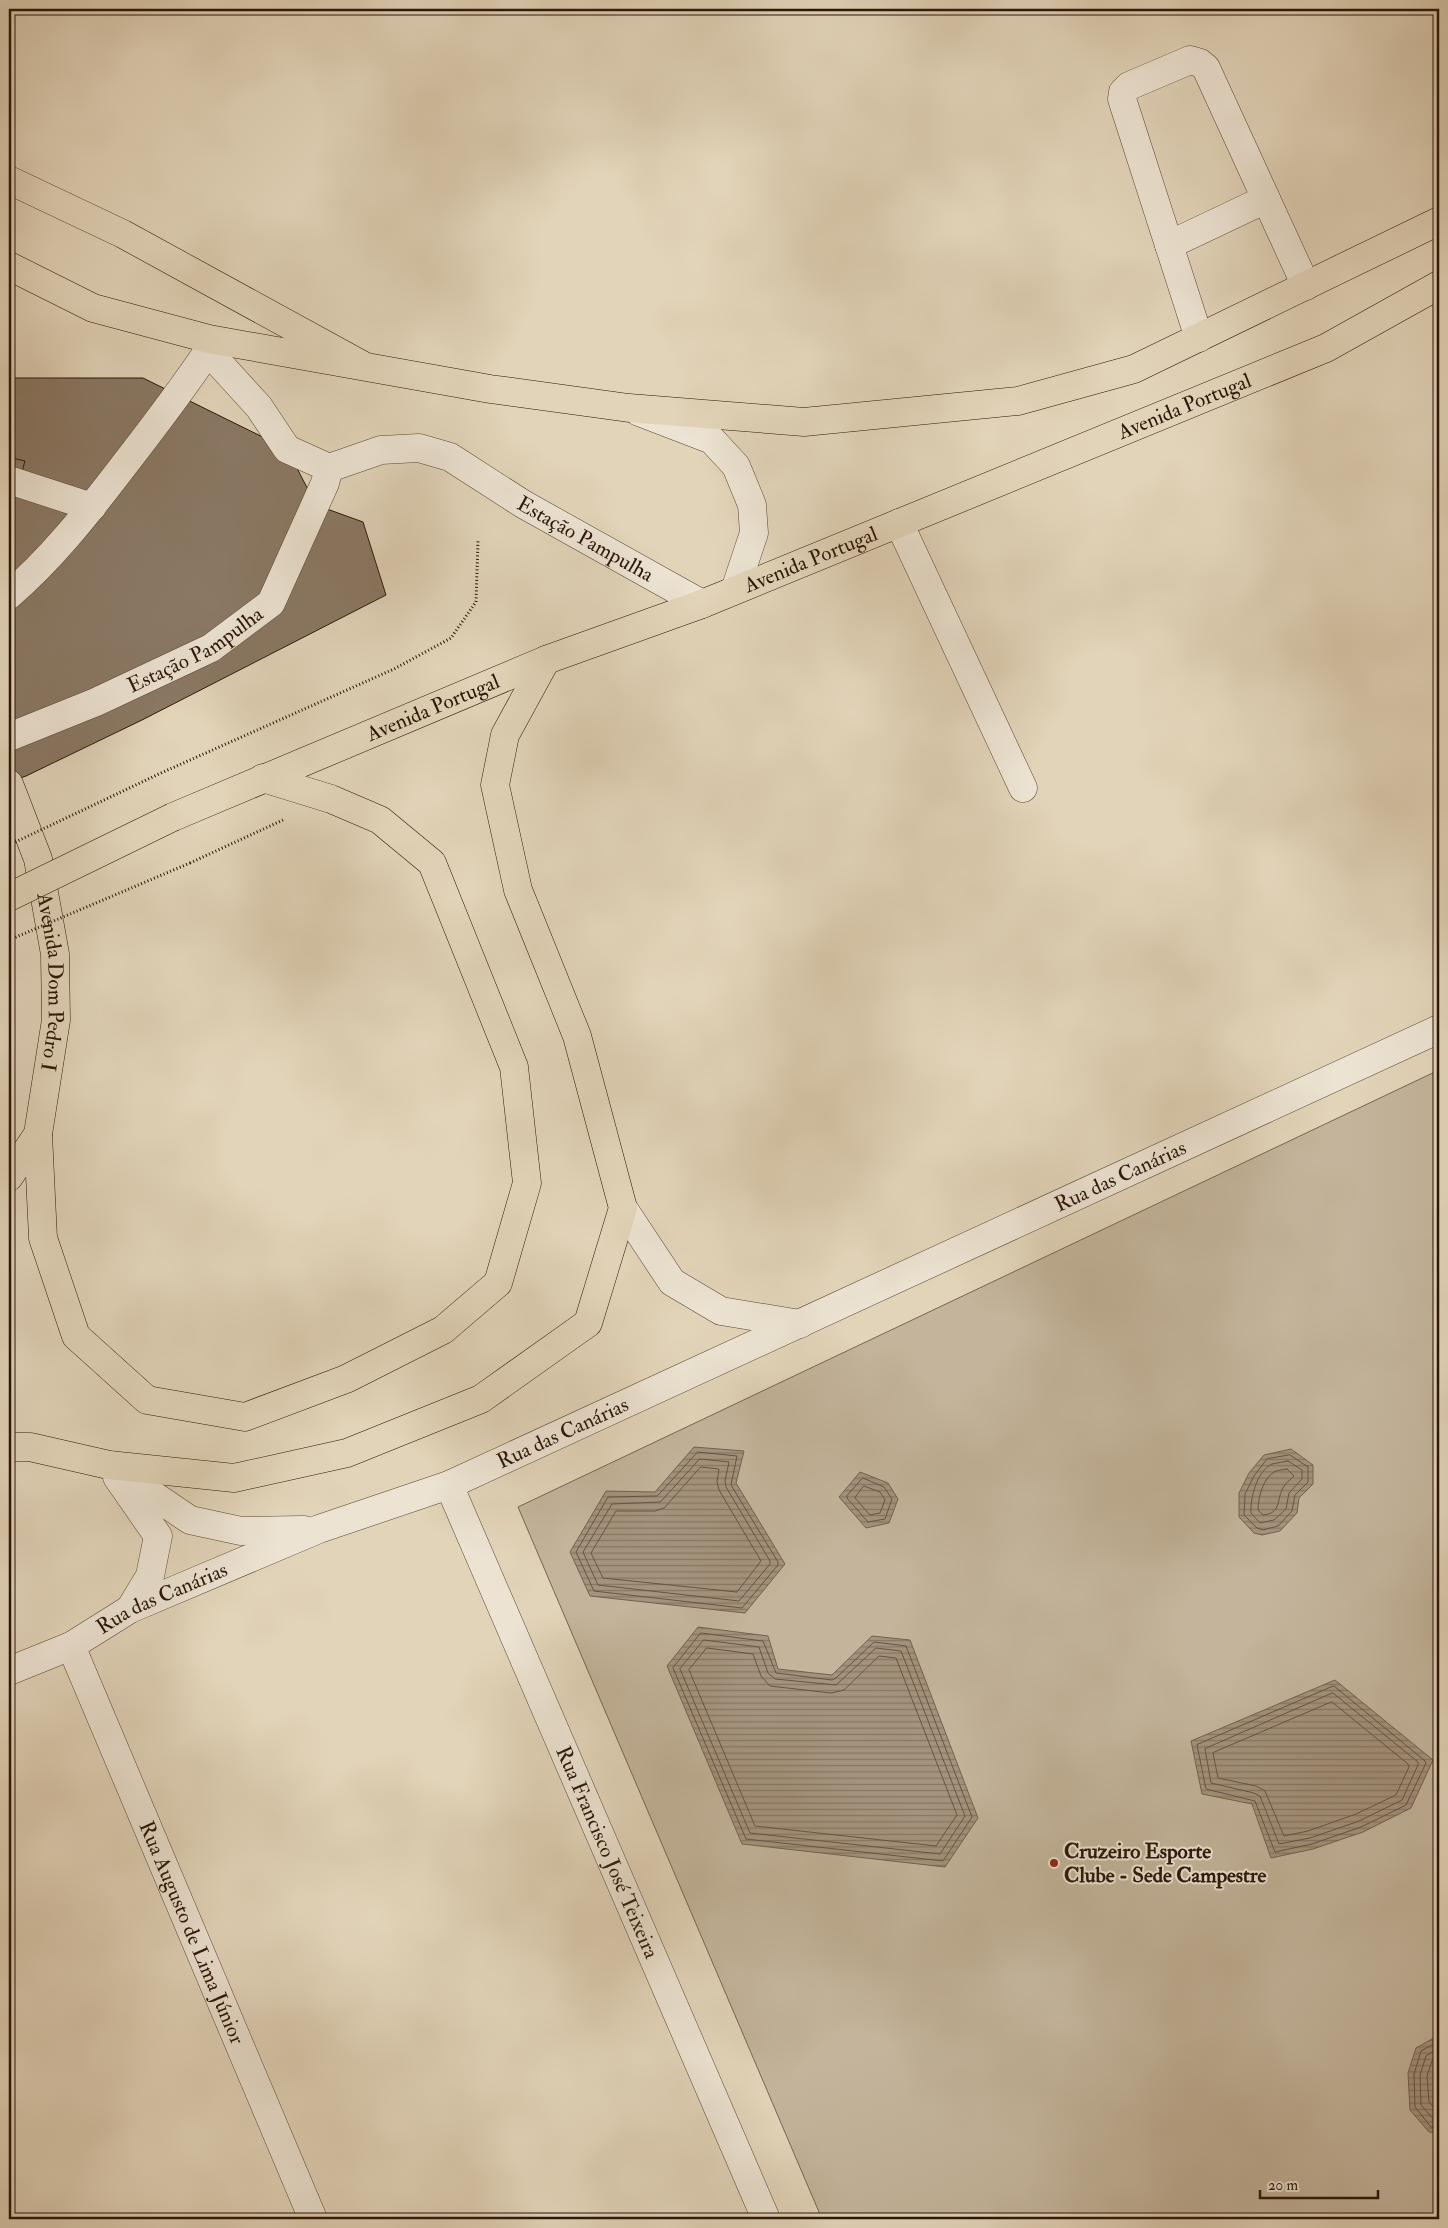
<svg xmlns="http://www.w3.org/2000/svg" width="1448" height="2228" font-family="'IM FELL Double Pica',serif">
  <defs>
    <pattern id="water-rules" width="6" height="5" patternUnits="userSpaceOnUse" patternTransform="scale(1.25)"><rect width="6" height="5" fill="#a4937d"/><path d="M0 2.5h6" fill="none" stroke="#867764"/></pattern>
  </defs>
  <rect width="100%" height="100%" fill="#e2d4b9"/>
  <filter id="stains"><feTurbulence type="fractalNoise" baseFrequency=".004" numOctaves="4"/><feColorMatrix values="0 0 0 0 .2 0 0 0 0 .09 0 0 0 0 .02 0 0 0 .5 -.17"/></filter>
  <radialGradient id="worn" r=".72"><stop offset=".6" stop-color="#630" stop-opacity="0"/><stop offset="1" stop-color="#630" stop-opacity=".3"/></radialGradient>
  <polygon fill="#c3b49b" stroke="#776452" points="1439,1070 1439,2219 822,2219 518,1507"/>
  <g fill="url(#water-rules)" stroke="#74614e">
    <polygon points="694,1447 744,1451 736,1483 785,1564 745,1613 590,1596 570,1552 606,1491 655,1492"/>
    <polygon points="1291,1449 1313,1465 1313,1484 1299,1498 1297,1513 1280,1531 1262,1535 1254,1533 1239,1517 1239,1493 1249,1473 1264,1455"/>
    <polygon points="860,1472 888,1483 898,1499 889,1523 866,1528 839,1497"/>
    <polygon points="698,1627 768,1636 778,1669 832,1675 872,1636 910,1640 978,1818 945,1867 742,1844 667,1666"/>
    <polygon points="1335,1680 1433,1760 1411,1808 1363,1832 1313,1849 1271,1858 1252,1804 1202,1794 1191,1741"/>
    <polygon points="1439,2035 1439,2133 1429,2132 1410,2110 1408,2073 1416,2048"/>
  </g>
  <g fill="none" stroke-linecap="round" stroke-linejoin="round">
    <g stroke="#685442" stroke-width="1">
      <polygon points="698,1452 737,1456 731,1485 778,1562 778,1565 742,1608 594,1591 576,1552 608,1497 657,1496"/>
      <polygon points="1290,1455 1308,1467 1308,1482 1295,1495 1292,1511 1278,1526 1263,1530 1257,1528 1244,1515 1245,1494 1254,1476 1267,1459"/>
      <polygon points="700,1459 729,1462 725,1481 726,1487 770,1561 770,1564 739,1601 598,1585 583,1552 612,1504 660,1502"/>
      <path d="M1288,1461L1302,1470V1479L1289,1493L1286,1509L1274,1520L1260,1523L1251,1513C1250,1498 1257,1471 1272,1464C1277,1463 1283,1462 1288,1461Z"/>
      <polygon points="701,1467 719,1469 717,1482 719,1490 761,1561 737,1592 603,1578 591,1553 616,1511 655,1511 664,1508"/>
      <path d="M1287,1469L1294,1476C1290,1480 1285,1483 1283,1488C1276,1500 1282,1513 1263,1515L1258,1510C1258,1497 1263,1479 1274,1472C1277,1470 1283,1470 1287,1469Z"/>
      <polygon points="863,1478 884,1487 892,1499 885,1519 868,1522 847,1498 847,1496"/>
      <polygon points="864,1486 880,1492 885,1500 880,1513 870,1515 855,1498"/>
      <polygon points="701,1633 763,1641 776,1673 832,1680 836,1678 874,1642 906,1646 972,1817 943,1861 746,1839 673,1668"/>
      <polygon points="704,1640 759,1647 768,1673 775,1679 836,1685 876,1648 901,1651 965,1816 940,1854 750,1833 680,1669"/>
      <polygon points="707,1648 753,1654 761,1676 770,1686 831,1693 844,1690 879,1656 896,1658 957,1815 936,1846 755,1826 689,1670"/>
      <polygon points="1334,1686 1425,1761 1426,1763 1406,1805 1361,1827 1312,1844 1275,1852 1255,1801 1206,1789 1197,1745"/>
      <polygon points="1333,1693 1418,1762 1418,1765 1402,1800 1359,1821 1310,1838 1279,1844 1260,1796 1254,1793 1211,1783 1205,1749"/>
      <polygon points="1332,1702 1408,1764 1409,1767 1396,1795 1356,1814 1308,1831 1284,1836 1265,1791 1256,1786 1218,1778 1213,1753"/>
      <polyline points="1439,2041 1421,2051 1414,2074 1415,2107 1431,2127 1439,2128"/>
      <polyline points="1439,2048 1426,2056 1420,2075 1421,2105 1435,2121 1439,2122"/>
      <polyline points="1439,2056 1432,2061 1427,2076 1429,2102 1439,2114"/>
    </g>
  </g>
  <g fill="#8a7864" stroke="#2b1508">
    <polygon points="9,378 143,378 287,449 316,505 363,522 386,595 142,720 26,776 9,782"/>
    <polygon points="9,457 25,461 9,518"/>
  </g>
  <g fill="none" stroke-linecap="round" stroke-linejoin="round">
    <g stroke="#594534" stroke-width="29">
      <g id="minor">
        <polyline points="1169,245 1266,199"/>
        <polyline points="1199,338 1122,99 1123,92 1129,86 1190,60 1200,63 1206,68 1306,286"/>
        <path id="s1" d="M208,351L259,407L287,449L329,468L381,450L419,448L450,457L523,504L702,604"/>
        <polyline points="639,412 712,440 736,466 752,505 754,533 735,590"/>
        <polyline points="9,480 92,507"/>
        <polyline points="899,523 1023,788"/>
        <path d="M9,595C50,560 85,516 118,473C149,433 180,393 208,351"/>
        <path id="s2" d="M9,737L96,702L211,648L271,603L325,483L329,468"/>
        <polyline points="623,1208 672,1282 721,1311 800,1324"/>
        <polyline points="109,1465 190,1520 241,1531 304,1530"/>
        <polyline points="117,1477 158,1536 150,1576 130,1609"/>
        <path id="s3" d="M449,1485L766,2219"/>
        <path id="s4" d="M71,1646L313,2219"/>
        <path id="s5" d="M9,1671L71,1646L130,1609L319,1529L449,1485L1439,1029"/>
      </g>
    </g>
    <g stroke="#2b1508" stroke-width="29">
      <g id="major">
        <polyline points="9,266 93,308 209,339 490,389 629,408 804,422 1018,401 1134,369 1439,221"/>
        <path id="s6" d="M173,817L546,660L702,604L1326,348L1439,285"/>
      </g>
    </g>
    <g stroke="#2b1508" stroke-width="29">
      <g id="highway">
        <polyline points="9,180 123,234 364,366"/>
        <path id="s7" d="M9,784L38,859L55,954L56,1020L38,1134L9,1177"/>
        <polyline points="38,1134 43,1238 76,1336 147,1400 245,1417 346,1379 443,1330 498,1283 527,1183 514,1067 432,863 380,820 331,799 263,778"/>
        <polyline points="9,1447 30,1447 109,1465 234,1478 347,1453 481,1399 588,1323 623,1208 577,1036 518,890 495,785 505,735 546,660"/>
      </g>
    </g>
    <g stroke="#2b1508" stroke-width="3" stroke-dasharray="1 2.5" stroke-linecap="butt">
      <polyline points="161,773 394,669 451,638 476,602 478,541"/>
      <polyline points="190,863 283,820"/>
    </g>
    <use href="#minor" stroke="#ece3d2" stroke-width="28"/>
    <use href="#major" stroke="#e2d4b9" stroke-width="28"/>
    <use href="#highway" stroke="#e2d4b9" stroke-width="28"/>
    <g stroke="#2b1508" stroke-width="29" stroke-linecap="butt">
      <polyline id="major-bridge" points="9,897 173,817"/>
    </g>
    <g stroke="#2b1508" stroke-width="3" stroke-dasharray="1 2.5" stroke-linecap="butt">
      <polyline points="9,845 161,773"/>
      <polyline points="9,940 190,863"/>
    </g>
    <use href="#major-bridge" stroke="#e2d4b9" stroke-width="28"/>
  </g>
  <circle fill="#8f2418" stroke="#ece3d2" stroke-width="2" cx="1054" cy="1863" r="5"/>
  <g text-anchor="middle" stroke-width="4" stroke-linejoin="round" paint-order="stroke">
    <g font-size="21" fill="#2b1508" stroke="#ece3d2">
      <text dy="7" stroke="none"><textPath href="#s6" startOffset="1092">Avenida Portugal</textPath></text>
      <text dy="7" stroke="none"><textPath href="#s1" startOffset="456">Estação Pampulha</textPath></text>
      <text dy="7" stroke="none"><textPath href="#s6" startOffset="688">Avenida Portugal</textPath></text>
      <text dy="7" stroke="none"><textPath href="#s2" startOffset="206">Estação Pampulha</textPath></text>
      <text dy="7" stroke="none"><textPath href="#s6" startOffset="282">Avenida Portugal</textPath></text>
      <text dy="7" stroke="none"><textPath href="#s7" startOffset="205">Avenida Dom Pedro I</textPath></text>
      <text dy="7" stroke="none"><textPath href="#s5" startOffset="1218">Rua das Canárias</textPath></text>
      <text dy="7" stroke="none"><textPath href="#s5" startOffset="604">Rua das Canárias</textPath></text>
      <text dy="7" stroke="none"><textPath href="#s5" startOffset="170">Rua das Canárias</textPath></text>
      <text dy="7" stroke="none"><textPath href="#s3" startOffset="400">Rua Francisco José Teixeira</textPath></text>
      <text dy="7" stroke="none"><textPath href="#s4" startOffset="311">Rua Augusto de Lima Júnior</textPath></text>
    </g>
    <g font-size="21" font-weight="bold" fill="#2b1508" stroke="#ece3d2" text-anchor="start">
      <text x="1064" y="1858">Cruzeiro Esporte<tspan x="1064" dy="24">Clube - Sede Campestre</tspan></text>
    </g>
  </g>
  <rect width="1448" height="2228" fill="none" stroke="#e2d4b9" stroke-width="30"/>
  <rect x="10" y="10" width="1428" height="2208" fill="none" stroke="#2b1508" stroke-width="2.5"/>
  <rect x="15" y="15" width="1418" height="2198" fill="none" stroke="#2b1508"/>
  <path d="M1260 2190v8h118v-8" fill="none" stroke="#2b1508" stroke-width="2.5"/>
  <text x="1268" y="2190" font-size="15" fill="#2b1508" stroke="#ece3d2" stroke-width="4" paint-order="stroke">20 m</text>
  <rect width="100%" height="100%" filter="url(#stains)"/>
  <rect width="100%" height="100%" fill="url(#worn)"/>
</svg>
